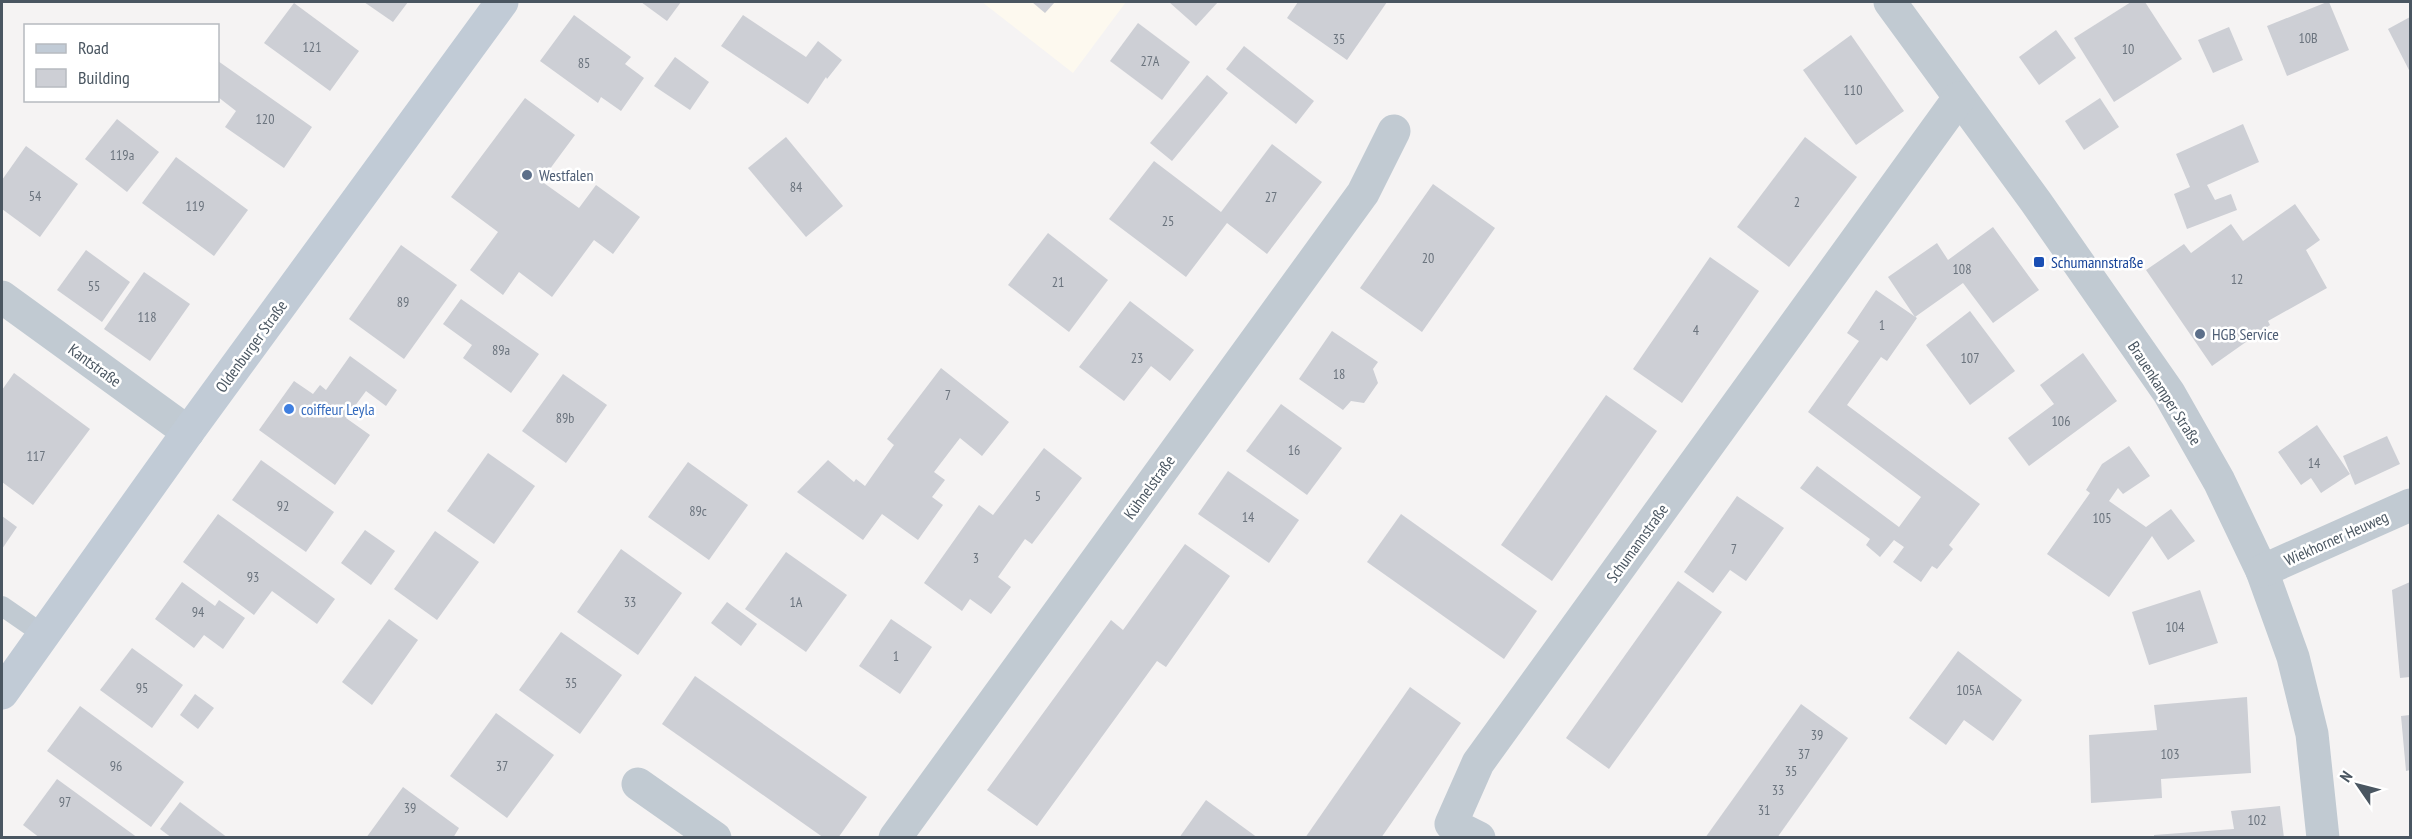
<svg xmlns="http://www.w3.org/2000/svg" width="2412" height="839" font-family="'PT Sans Narrow',sans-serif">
  <rect width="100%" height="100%" fill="#f5f3f3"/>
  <polygon fill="#fdf9ef" points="982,2 1126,2 1073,73"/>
  <g fill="#cdcfd5">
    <polygon points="364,2 408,2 393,22"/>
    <polygon points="641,2 681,2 667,21"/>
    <polygon points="1032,2 1055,2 1045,13"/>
    <polygon points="1169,2 1218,2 1196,26"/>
    <polygon points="1298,2 1387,2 1347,60 1287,18"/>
    <polygon points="2131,2 2145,2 2182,59 2114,102 2074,38"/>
    <polygon points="2327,2 2329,2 2349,50 2287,76 2267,26"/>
    <polygon points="294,3 359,51 330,91 264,43"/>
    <polygon points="574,15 631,57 625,64 644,78 621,111 601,97 598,103 540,61"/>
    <polygon points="743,15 806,57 818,41 842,60 827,79 826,77 808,104 721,46"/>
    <polygon points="2410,17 2410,72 2388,29"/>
    <polygon points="1138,23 1190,62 1162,100 1110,61"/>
    <polygon points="2229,27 2243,60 2213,73 2198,40"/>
    <polygon points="2056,30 2076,58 2039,85 2019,57"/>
    <polygon points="1851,35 1904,111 1856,145 1803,70"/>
    <polygon points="1244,46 1314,101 1296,124 1226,69"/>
    <polygon points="675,57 709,82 690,110 654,86"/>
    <polygon points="218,61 312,127 284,168 225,127 236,111 218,97"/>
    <polygon points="1207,75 1228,93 1172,161 1150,143"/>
    <polygon points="525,98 575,135 541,181 579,208 596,185 640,217 613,254 594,240 552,297 519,272 503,295 470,270 498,232 451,197"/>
    <polygon points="2100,98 2119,127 2084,150 2065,121"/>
    <polygon points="117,119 159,152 127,192 85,159"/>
    <polygon points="2243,124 2259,162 2207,185 2215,200 2231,194 2237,210 2187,229 2174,194 2190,187 2176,154"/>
    <polygon points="786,137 843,206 806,237 748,168"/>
    <polygon points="1805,137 1857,177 1789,267 1737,227"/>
    <polygon points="1272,144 1322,182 1267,254 1227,223 1186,277 1109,219 1154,161 1221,212"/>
    <polygon points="26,146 78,184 40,237 2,209 2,180"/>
    <polygon points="176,157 248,210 214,256 142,203"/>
    <polygon points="1433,184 1495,228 1422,332 1360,288"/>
    <polygon points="2295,204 2320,240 2306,250 2327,288 2268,321 2270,325 2212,366 2146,270 2184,244 2191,253 2231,224 2243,241"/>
    <polygon points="1993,227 2039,290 1993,323 1963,283 1915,317 1888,277 1937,243 1948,260"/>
    <polygon points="1048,233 1108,280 1069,332 1008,285"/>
    <polygon points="401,245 457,285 404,359 349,319"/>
    <polygon points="86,250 130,282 102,322 57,290"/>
    <polygon points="1710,257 1759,291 1682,403 1633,369"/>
    <polygon points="144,272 190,304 150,361 104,329"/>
    <polygon points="1876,290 1917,318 1887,361 1881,357 1847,405 1980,504 1949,545 1953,549 1937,569 1932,566 1921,582 1893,562 1904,547 1894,540 1880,557 1866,545 1870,539 1800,488 1817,466 1899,527 1921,497 1808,412 1859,341 1847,333"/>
    <polygon points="461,299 539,354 511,393 463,358 472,345 443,324"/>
    <polygon points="1130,301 1194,350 1170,381 1151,366 1124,401 1079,367"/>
    <polygon points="1970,311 2015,371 1970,405 1926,345"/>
    <polygon points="1332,331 1378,362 1373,369 1378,383 1364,403 1351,401 1343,410 1299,379"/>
    <polygon points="2083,353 2117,401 2029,466 2008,438 2054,404 2040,385"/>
    <polygon points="350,356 397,390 386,406 366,391 346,418 370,435 335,485 259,430 294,381 313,394 320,385 326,390"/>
    <polygon points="941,368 1009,422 982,456 960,438 934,472 945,480 932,497 943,505 918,540 882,514 863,540 797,492 828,460 854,482 856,479 865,486 894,445 887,439"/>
    <polygon points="14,373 90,429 33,505 2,482 2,390"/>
    <polygon points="563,374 607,405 566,463 522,431"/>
    <polygon points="1606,395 1657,431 1552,581 1501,545"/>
    <polygon points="1281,404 1342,448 1307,495 1246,451"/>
    <polygon points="2317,425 2350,474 2321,493 2311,478 2301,485 2278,452"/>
    <polygon points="2387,436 2400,464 2355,485 2343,456"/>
    <polygon points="2129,446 2150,476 2123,494 2118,488 2109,501 2146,527 2171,509 2195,541 2168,560 2152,536 2109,597 2047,554 2090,493 2086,490 2102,464"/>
    <polygon points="1044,448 1082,478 1032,544 1025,539 998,577 1011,587 991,614 970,599 962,611 924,583 979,505 993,515"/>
    <polygon points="488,453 535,486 494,544 447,511"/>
    <polygon points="261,460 334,512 306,552 232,500"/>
    <polygon points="688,462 748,505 709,560 648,517"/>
    <polygon points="1228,471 1299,520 1269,563 1198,514"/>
    <polygon points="1737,496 1784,528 1746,581 1730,570 1713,593 1684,572"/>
    <polygon points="218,514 335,599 317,624 272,591 254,615 183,562"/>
    <polygon points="1401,514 1537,611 1504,659 1367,562"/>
    <polygon points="2,516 17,527 2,549"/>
    <polygon points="365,530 395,551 371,585 341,563"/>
    <polygon points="435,531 479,562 437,620 394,589"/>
    <polygon points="1185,544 1230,576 1166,667 1157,661 1037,826 987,790 1111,620 1123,630"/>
    <polygon points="621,549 682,593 638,655 577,612"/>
    <polygon points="786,552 847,595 806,652 745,609"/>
    <polygon points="1678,581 1722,612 1609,769 1566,738"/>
    <polygon points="182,582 215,606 219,600 245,618 223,649 204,635 194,648 155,619"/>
    <polygon points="2410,582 2410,677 2400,678 2392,590"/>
    <polygon points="2200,590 2218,643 2149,665 2132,612"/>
    <polygon points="727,602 757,624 741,646 711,623"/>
    <polygon points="389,619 418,640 372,705 342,682"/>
    <polygon points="891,619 932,647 900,694 859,666"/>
    <polygon points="561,632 622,675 580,734 519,690"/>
    <polygon points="132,648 183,685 152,728 100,690"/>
    <polygon points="1958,651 2022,700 1993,741 1964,720 1946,745 1909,718"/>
    <polygon points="695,676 867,797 838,838 824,838 662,724"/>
    <polygon points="1410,687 1461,723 1381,838 1305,838"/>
    <polygon points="195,694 214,708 198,729 180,715"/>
    <polygon points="2247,697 2251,773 2161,779 2162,798 2091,803 2089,735 2157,730 2154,705"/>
    <polygon points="1801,704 1848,738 1777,838 1705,838"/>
    <polygon points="80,706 184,782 151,827 47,751"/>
    <polygon points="496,713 554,755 507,818 450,776"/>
    <polygon points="2410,715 2410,770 2406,771 2401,716"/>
    <polygon points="57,779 138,838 40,838 23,825"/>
    <polygon points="403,787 459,828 453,838 366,838"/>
    <polygon points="1206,800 1258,838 1179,838"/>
    <polygon points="180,802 228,838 172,838 160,829"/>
    <polygon points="2280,806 2284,838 2154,838 2154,835 2234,829 2231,811"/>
  </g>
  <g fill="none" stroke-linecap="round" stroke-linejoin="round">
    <polyline stroke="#c1cad2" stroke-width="20" points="2,606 44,635"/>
    <g stroke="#c1cad2" stroke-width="33">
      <polyline points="1890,2 2036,202 2169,393 2219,481 2262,571 2293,657 2312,734 2323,838"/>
      <polyline points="2,297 188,432"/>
      <polyline points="2262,571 2410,505"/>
      <polyline points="638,784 715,838"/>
      <polyline points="895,838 1363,193 1394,131"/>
      <polyline points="1479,838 1451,824 1478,763 1959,98"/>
    </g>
    <polyline stroke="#c1cbd6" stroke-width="33" points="2,693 188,432 502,2"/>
  </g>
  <g fill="#5c6f8a" stroke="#fff" stroke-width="2">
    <circle cx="527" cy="175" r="6"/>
    <circle cx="2200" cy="334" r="6"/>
  </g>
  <rect fill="#1a4fb4" stroke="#fff" stroke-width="2" x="2033" y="256" width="12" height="12" rx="3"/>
  <circle fill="#3f7fe0" stroke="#fff" stroke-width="2" cx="289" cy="409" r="6"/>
  <g text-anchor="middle" stroke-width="5" stroke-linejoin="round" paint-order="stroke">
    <g font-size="14" fill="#6b747e">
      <text x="2308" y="43">10B</text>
      <text x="1339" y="44">35</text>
      <text x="312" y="52">121</text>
      <text x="2128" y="54">10</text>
      <text x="1150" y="66">27A</text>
      <text x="584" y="68">85</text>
      <text x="1853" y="95">110</text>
      <text x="265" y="124">120</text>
      <text x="122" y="160">119a</text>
      <text x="796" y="192">84</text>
      <text x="35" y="201">54</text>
      <text x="1271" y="202">27</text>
      <text x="1797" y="207">2</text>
      <text x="195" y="211">119</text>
      <text x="1168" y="226">25</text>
      <text x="1428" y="263">20</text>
      <text x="1962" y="274">108</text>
      <text x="2237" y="284">12</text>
      <text x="1058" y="287">21</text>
      <text x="94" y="291">55</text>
      <text x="403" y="307">89</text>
      <text x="147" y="322">118</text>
      <text x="1882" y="330">1</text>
      <text x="1696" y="335">4</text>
      <text x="501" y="355">89a</text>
      <text x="1137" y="363">23</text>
      <text x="1970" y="363">107</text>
      <text x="1339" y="379">18</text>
      <text x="948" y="400">7</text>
      <text x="565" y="423">89b</text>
      <text x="2061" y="426">106</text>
      <text x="1294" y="455">16</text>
      <text x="36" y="461">117</text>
      <text x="2314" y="468">14</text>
      <text x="1038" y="501">5</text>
      <text x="283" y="511">92</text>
      <text x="698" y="516">89c</text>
      <text x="1248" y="522">14</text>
      <text x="2102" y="523">105</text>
      <text x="1734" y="554">7</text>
      <text x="976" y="563">3</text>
      <text x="253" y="582">93</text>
      <text x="630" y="607">33</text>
      <text x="796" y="607">1A</text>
      <text x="198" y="617">94</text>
      <text x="2175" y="632">104</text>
      <text x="896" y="661">1</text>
      <text x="571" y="688">35</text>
      <text x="142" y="693">95</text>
      <text x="1969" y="695">105A</text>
      <text x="1817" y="740">39</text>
      <text x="1804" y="759">37</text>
      <text x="2170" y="759">103</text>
      <text x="116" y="771">96</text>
      <text x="502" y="771">37</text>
      <text x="1791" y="776">35</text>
      <text x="1778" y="795">33</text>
      <text x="65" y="807">97</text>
      <text x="410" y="813">39</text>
      <text x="1764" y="815">31</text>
      <text x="2257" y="825">102</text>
    </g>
    <g font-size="16" fill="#4e5e75" stroke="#fff" text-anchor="start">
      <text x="539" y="181">Westfalen</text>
      <text x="2212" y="340">HGB Service</text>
    </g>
    <g font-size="16" fill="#164399" stroke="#fff" text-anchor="start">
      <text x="2051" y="268">Schumannstraße</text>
    </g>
    <g font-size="16" fill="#4a5661" stroke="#fff">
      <text transform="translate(251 346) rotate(-54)" y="6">Oldenburger Straße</text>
      <text transform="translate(95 365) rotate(36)" y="6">Kantstraße</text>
      <text transform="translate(2165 393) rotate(57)" y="6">Brauenkamper Straße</text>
      <text transform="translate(1149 487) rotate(-54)" y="6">Kühnelstraße</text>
      <text transform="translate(2336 538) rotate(-24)" y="6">Wiekhorner Heuweg</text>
      <text transform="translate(1637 543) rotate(-54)" y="6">Schumannstraße</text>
    </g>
    <g font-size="16" fill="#366cbe" stroke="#fff" text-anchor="start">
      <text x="301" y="415">coiffeur Leyla</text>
    </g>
  </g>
  <rect width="2412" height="839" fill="none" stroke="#4a5661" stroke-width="6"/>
  <rect x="24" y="24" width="195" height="78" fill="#ffffff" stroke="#b7bbc0" stroke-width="1.5"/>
  <rect x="36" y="44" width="30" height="9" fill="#c1cbd6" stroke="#b7bbc0" stroke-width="1.5"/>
  <text x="78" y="54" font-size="18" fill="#4a5661">Road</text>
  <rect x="36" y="69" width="30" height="18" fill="#cdcfd5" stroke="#b7bbc0" stroke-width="1.5"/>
  <text x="78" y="84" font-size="18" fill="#4a5661">Building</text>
  <g transform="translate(2358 785) rotate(305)" stroke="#ffffff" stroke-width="4.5" paint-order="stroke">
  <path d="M0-4.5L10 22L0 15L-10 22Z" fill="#4a5661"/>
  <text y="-9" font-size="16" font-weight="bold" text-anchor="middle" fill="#4a5661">N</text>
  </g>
</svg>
